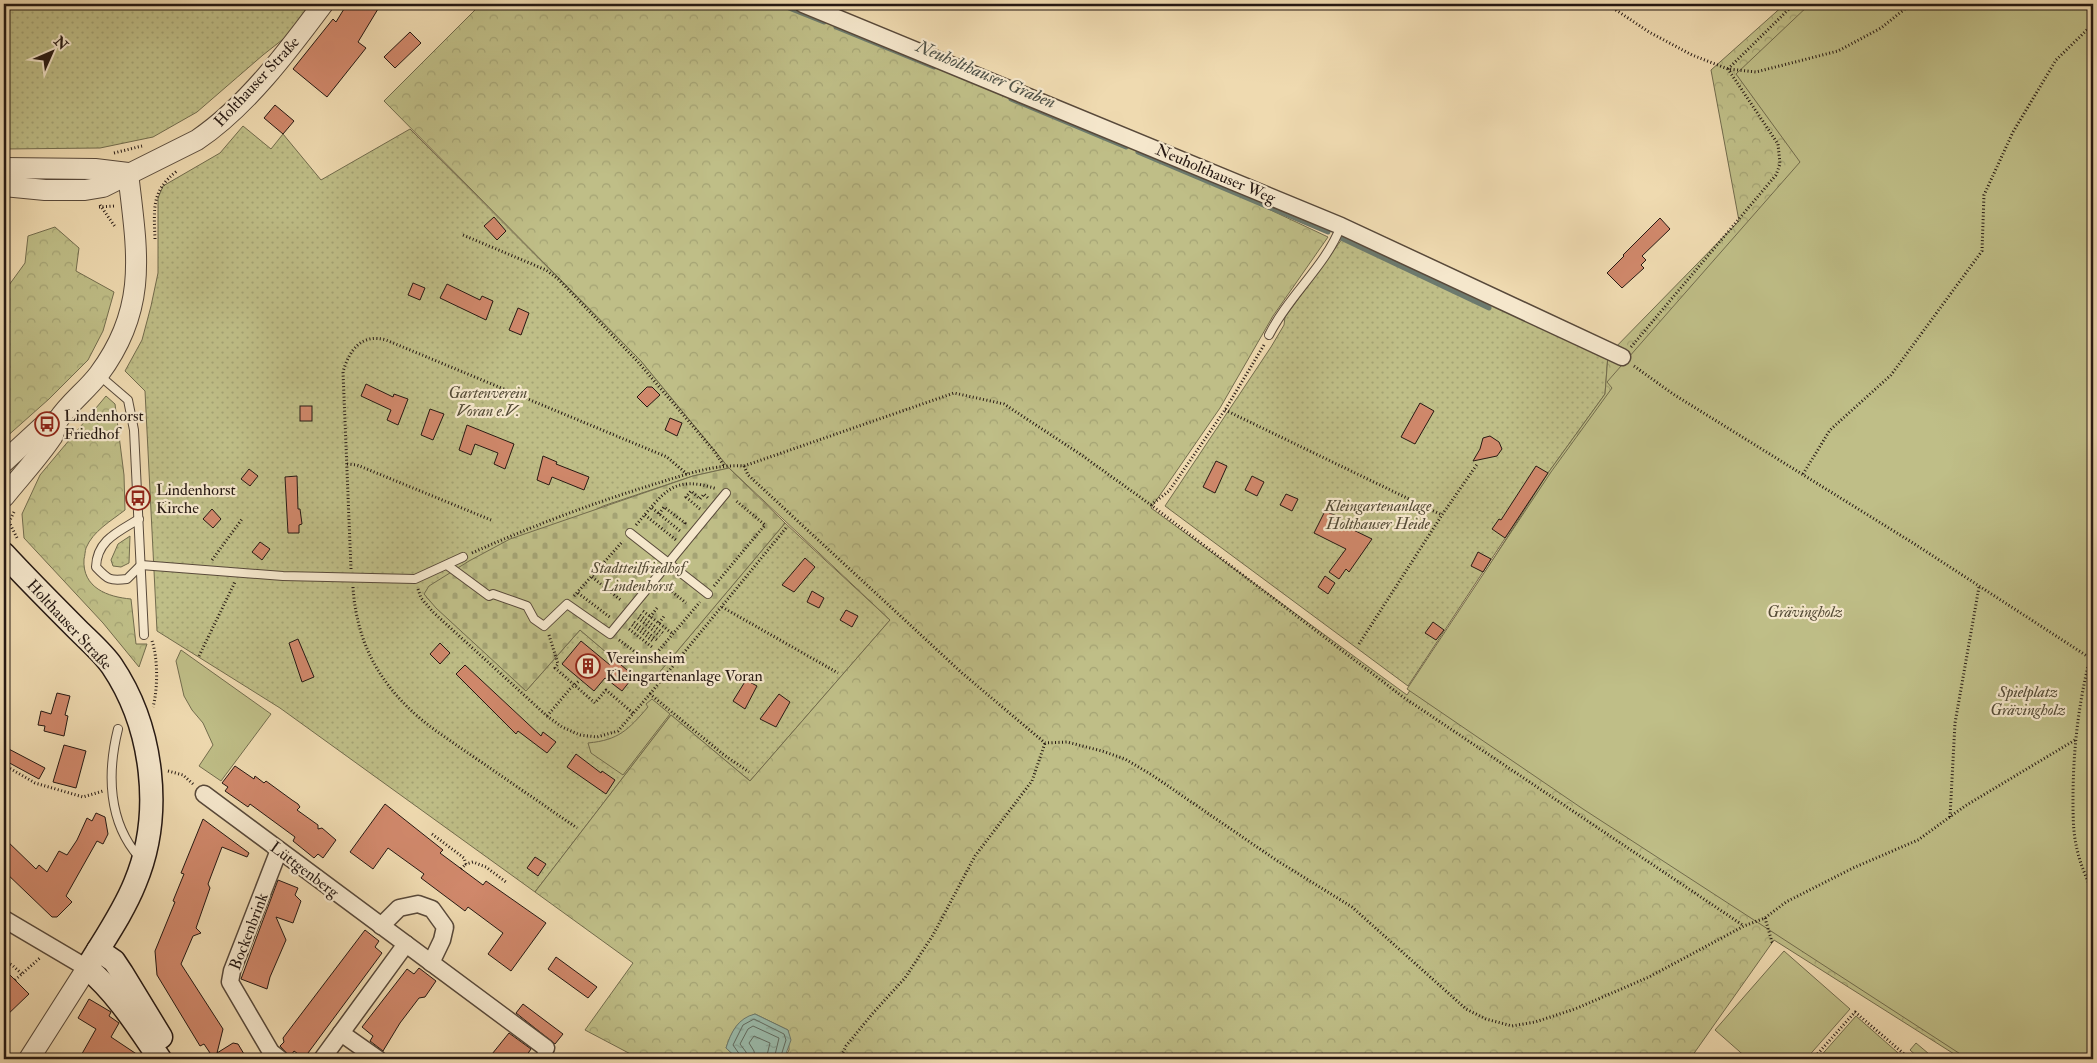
<svg xmlns="http://www.w3.org/2000/svg" width="2097" height="1063" font-family="'IM FELL Double Pica',serif">
  <defs>
    <pattern id="grass-dots" width="8" height="8" patternUnits="userSpaceOnUse" patternTransform="scale(1.25)"><rect width="8" height="8" fill="#bfbe87"/><path d="M2 2h.1M6 6h.1" fill="none" stroke="#a4a374" stroke-width="1.8" stroke-linecap="round"/></pattern>
    <pattern id="forest-crowns" width="20" height="18" patternUnits="userSpaceOnUse" patternTransform="scale(1.25)"><rect width="20" height="18" fill="#bfbe87"/><path d="M2 6a3 3 0 1 1 6 0M12 15a3 3 0 1 1 6 0" fill="none" stroke="#a4a374"/></pattern>
    <pattern id="cemetery-stones" width="16" height="16" patternUnits="userSpaceOnUse" patternTransform="scale(1.25)"><rect width="16" height="16" fill="#bfbe87"/><path d="M2 7V4a2 2 0 0 1 4 0v3zM10 15v-3a2 2 0 0 1 4 0v3z" fill="#a4a374"/></pattern>
    <pattern id="water-ripples" width="26" height="14" patternUnits="userSpaceOnUse" patternTransform="scale(1.25)"><rect width="26" height="14" fill="#9abbab"/><path d="M2 4q2-2 4 0t4 0M15 11q2-2 4 0t4 0" fill="none" stroke="#85a092"/></pattern>
  </defs>
  <rect width="100%" height="100%" fill="#efdab0"/>
  <filter id="stains"><feTurbulence type="fractalNoise" baseFrequency=".004" numOctaves="4"/><feColorMatrix values="0 0 0 0 .2 0 0 0 0 .09 0 0 0 0 .02 0 0 0 .5 -.17"/></filter>
  <radialGradient id="worn" r=".72"><stop offset=".6" stop-color="#630" stop-opacity="0"/><stop offset="1" stop-color="#630" stop-opacity=".3"/></radialGradient>
  <g fill="url(#grass-dots)" stroke="#726c4d">
    <polygon points="6,4 323,4 315,14 263,55 197,112 153,137 100,148 4,149 4,7"/>
    <polygon points="243,126 271,149 283,134 321,180 410,129 641,361 729,468 693,476 603,506 426,597 526,691 580,630 647,687 785,523 890,620 750,781 671,715 535,892 280,708 157,631 145,391 125,371 142,340 151,306 158,273 158,198 163,186 220,153"/>
    <polygon points="1345,235 1608,354 1605,394 1548,473 1408,686 1165,506 1271,347 1284,325 1285,317"/>
    <polygon points="130,536 129,563 121,567 113,566 111,560 118,544"/>
  </g>
  <g fill="url(#forest-crowns)" stroke="#726c4d">
    <path d="M481,4H803L1100,130L1328,237L1273,316L1220,408L1151,508L1407,695L1548,473L1605,394L1608,355L1739,221L1711,70L1785,4H2093V1059H1962L1774,940L1690,1059H784L789,1050L788,1030L755,1014C736,1022 733,1029 726,1048L738,1059H640L585,1030L633,963L535,892L671,715L750,781L890,620L729,468L641,361L384,101Z"/>
    <polygon points="55,227 79,248 76,271 114,292 103,331 88,360 49,399 4,439 4,292 25,263 28,236"/>
    <path d="M106,396L115,404L124,475L125,510C111,521 93,531 86,548C85,551 85,556 84,559C82,588 108,597 131,599L136,644H147L139,667L103,623L24,538L22,514L40,475Z"/>
  </g>
  <polygon fill="url(#cemetery-stones)" stroke="#726c4d" points="729,468 785,523 647,687 580,630 526,691 436,608 424,594 429,586 469,561 510,539 693,476"/>
  <g fill="#bfbe87" stroke="#726c4d">
    <polygon points="1810,4 2093,4 2093,1059 1968,1059 1583,809 1407,689 1551,472 1612,388 1607,382 1800,162 1736,74"/>
    <polygon points="181,650 271,714 221,781 199,766 213,745 203,723 192,710 184,696 176,661"/>
    <path d="M652,699L670,714L623,775L591,753L588,743C619,740 628,730 648,707L646,704Z"/>
    <polygon points="1784,951 1850,1009 1806,1059 1748,1059 1715,1030"/>
    <polygon points="1856,1016 1905,1059 1818,1059"/>
    <polygon points="1916,1043 1935,1059 1920,1059 1910,1050"/>
  </g>
  <path fill="url(#water-ripples)" stroke="#6c7a6e" d="M755,1014L788,1030L791,1040L784,1059H738L726,1048C731,1032 738,1018 755,1014Z"/>
  <g fill="none" stroke-linecap="round" stroke-linejoin="round">
    <g stroke="#606a5f" stroke-width="1">
      <polyline points="741,1059 740,1055 733,1045 743,1025 754,1019 784,1034 786,1040 780,1059"/>
      <polyline points="748,1059 746,1052 740,1044 748,1029 753,1026 779,1038 774,1059"/>
      <polyline points="755,1059 754,1051 749,1043 754,1036 770,1043 766,1059"/>
    </g>
    <g stroke="#6c7a6e" stroke-width="5">
      <polyline points="779,4 824,22"/>
      <polyline points="836,27 934,67"/>
      <polyline points="1011,99 1126,147"/>
      <polyline points="1138,152 1328,232"/>
      <polyline points="1341,238 1489,308"/>
    </g>
  </g>
  <g fill="#d0886b" stroke="#261913">
    <polygon points="347,4 381,4 358,42 366,48 327,97 293,69 333,19 336,22"/>
    <polygon points="410,32 421,43 395,68 384,57"/>
    <polygon points="275,105 294,121 283,134 264,118"/>
    <polygon points="494,217 506,231 497,240 484,226"/>
    <polygon points="1660,218 1670,229 1642,256 1646,260 1641,265 1644,268 1622,288 1607,273 1624,256 1623,255"/>
    <polygon points="413,283 425,288 420,300 408,295"/>
    <polygon points="447,284 480,300 482,296 493,301 486,320 440,298"/>
    <polygon points="518,308 529,313 521,335 509,330"/>
    <polygon points="366,384 393,397 394,394 408,399 398,425 387,420 391,410 361,396"/>
    <polygon points="647,387 652,387 660,395 647,407 637,397"/>
    <polygon points="1420,403 1434,411 1415,444 1401,437"/>
    <rect x="300" y="406" width="12" height="15"/>
    <polygon points="430,409 444,414 433,440 421,435"/>
    <polygon points="670,418 682,423 677,436 665,430"/>
    <polygon points="467,425 514,444 505,469 494,464 498,453 475,444 471,455 459,450"/>
    <polygon points="1490,436 1499,442 1502,449 1497,456 1473,461 1480,449 1483,438"/>
    <polygon points="543,456 557,462 556,464 589,477 584,490 552,477 549,485 537,480"/>
    <polygon points="1216,461 1227,466 1215,493 1203,487"/>
    <polygon points="1536,466 1548,473 1505,538 1492,529 1499,519 1501,520"/>
    <polygon points="249,469 258,476 250,486 241,479"/>
    <polygon points="297,476 298,509 300,509 302,524 299,525 299,533 288,533 285,477"/>
    <polygon points="1252,476 1264,482 1257,496 1245,490"/>
    <polygon points="1286,494 1298,499 1292,511 1280,505"/>
    <polygon points="212,509 221,519 213,528 203,519"/>
    <polygon points="1325,511 1339,517 1337,522 1372,539 1349,572 1346,569 1339,579 1329,572 1346,549 1314,533"/>
    <polygon points="260,542 270,549 262,560 252,552"/>
    <polygon points="1478,552 1491,559 1483,572 1471,566"/>
    <polygon points="805,558 815,567 794,592 782,585"/>
    <polygon points="1325,576 1335,583 1328,594 1318,587"/>
    <polygon points="812,591 824,598 819,608 807,602"/>
    <polygon points="846,610 858,616 852,627 840,620"/>
    <polygon points="1433,622 1444,630 1436,640 1425,633"/>
    <polygon points="298,639 314,677 302,682 289,643"/>
    <polygon points="581,641 610,665 614,659 634,676 622,691 605,678 594,691 562,664"/>
    <polygon points="440,643 450,653 440,664 430,654"/>
    <polygon points="465,665 541,736 543,732 556,742 547,753 518,731 516,734 456,674"/>
    <polygon points="746,680 757,686 745,709 733,701"/>
    <polygon points="57,693 70,696 65,715 68,716 64,736 44,731 45,726 38,725 41,711 51,714"/>
    <polygon points="779,694 790,702 776,727 760,719"/>
    <polygon points="64,745 86,751 76,788 53,782"/>
    <polygon points="5,747 45,768 39,779 4,760"/>
    <polygon points="576,754 601,773 602,771 615,780 606,794 567,767"/>
    <polygon points="235,766 254,779 255,776 264,783 266,781 292,800 298,804 300,807 297,810 318,825 318,829 322,828 336,840 323,858 318,854 314,858 293,841 295,837 250,804 248,807 225,791 228,787 222,783"/>
    <polygon points="385,804 443,850 440,853 483,885 486,881 546,923 511,971 488,954 503,933 468,907 465,911 421,878 424,874 388,848 373,869 350,852"/>
    <polygon points="96,813 105,817 108,834 103,844 97,841 66,896 72,902 57,917 52,917 4,871 4,838 36,869 39,865 47,872 59,851 67,855 77,840 87,818 92,821"/>
    <polygon points="203,819 249,853 247,857 222,847 208,884 210,888 196,928 201,933 193,936 181,964 223,1029 217,1053 233,1043 238,1044 247,1059 207,1059 212,1056 204,1044 200,1046 157,975 155,951 175,902 173,901 184,874 181,873"/>
    <polygon points="535,857 546,864 538,876 527,868"/>
    <polygon points="278,880 298,888 295,895 301,901 293,923 276,917 286,940 270,977 267,989 241,979"/>
    <polygon points="365,930 379,941 375,947 382,953 308,1053 304,1058 294,1051 290,1057 280,1046 284,1042 283,1038"/>
    <polygon points="556,957 597,987 588,998 548,969"/>
    <polygon points="419,968 436,981 425,997 419,998 400,1023 383,1051 370,1041 373,1036 362,1027 407,969 414,974"/>
    <polygon points="4,969 29,994 4,1018"/>
    <polygon points="89,999 111,1012 109,1016 119,1023 111,1037 144,1059 79,1059 96,1029 78,1018"/>
    <polygon points="523,1004 563,1034 555,1044 516,1013"/>
    <polygon points="509,1033 531,1049 524,1059 488,1059"/>
  </g>
  <g fill="none" stroke-linecap="round" stroke-linejoin="round">
    <g stroke="#58493a" stroke-width="10">
      <g id="service">
        <path d="M1269,335C1289,295 1325,267 1341,226"/>
        <polyline points="100,376 128,400 134,430 144,635"/>
        <path d="M139,519C118,532 97,540 96,567C108,580 110,581 127,579L141,565"/>
        <polyline points="630,533 708,594"/>
        <polyline points="141,565 283,576 415,579 463,557"/>
        <polyline points="447,565 489,596 493,594 527,606 534,619 544,626 567,604 610,634 726,493"/>
        <path d="M118,729C107,773 108,822 139,857"/>
        <polyline points="538,1059 546,1048"/>
      </g>
    </g>
    <g stroke="#58493a" stroke-width="19">
      <g id="minor">
        <polyline points="803,4 1341,226 1622,357"/>
        <polyline points="204,794 546,1048"/>
        <polyline points="279,850 232,971 230,982 271,1052 280,1059"/>
        <polyline points="4,919 87,968"/>
        <polyline points="381,926 399,908 418,904 432,909 445,927 442,940 431,963"/>
        <polyline points="341,1033 378,1059"/>
        <polyline points="322,1059 406,944"/>
      </g>
    </g>
    <g stroke="#58493a" stroke-width="22">
      <g id="tertiary">
        <polyline points="4,168 95,169 128,173"/>
        <path d="M4,186L45,190H85L103,187L197,140C246,107 288,51 323,4"/>
        <polyline points="4,462 43,426 58,420"/>
        <path d="M4,497C20,477 38,458 52,437C55,432 55,425 58,420C69,403 87,390 99,374C149,307 137,251 128,173"/>
        <polyline points="29,1059 87,968"/>
      </g>
    </g>
    <g stroke="#261913" stroke-width="25">
      <g id="secondary">
        <path d="M4,554C28,580 53,605 78,630C89,641 103,653 112,666C153,727 164,814 135,883C123,913 103,941 87,968C117,993 138,1027 160,1059"/>
        <polyline points="98,950 114,961 122,973 161,1037"/>
      </g>
    </g>
    <g stroke="#261913" stroke-width="3" stroke-dasharray="1 2.5" stroke-linecap="butt">
      <polyline points="1607,4 1649,32 1692,55 1728,69 1756,72 1838,51 1881,28 1911,4"/>
      <polyline points="1728,69 1794,4"/>
      <polyline points="114,153 142,146"/>
      <polyline points="100,205 116,228"/>
      <polyline points="99,207 115,206"/>
      <polyline points="463,235 546,270 558,279 638,362 715,452 724,466"/>
      <path d="M155,239C154,209 151,191 177,171"/>
      <polyline points="1631,347 1776,175 1780,164 1778,144 1728,69"/>
      <polyline points="1634,366 1673,394 1913,543 2090,658"/>
      <polyline points="1225,410 1442,515 1478,463"/>
      <polyline points="347,464 357,465 491,520"/>
      <polyline points="744,466 748,475 962,673 1045,743 1067,742 1102,751 1125,759 1152,775 1276,860 1352,907 1466,1009 1486,1019 1512,1026 1535,1022 1575,1009 1649,977 1744,926 1765,918 1786,902 1853,868 1918,840 1965,806 2075,740"/>
      <polyline points="1803,474 1830,430 1891,375 1982,251 1984,195 2013,132 2056,60 2093,24"/>
      <polyline points="1151,505 1169,491 1225,410 1264,345"/>
      <polyline points="652,508 680,531"/>
      <polyline points="700,509 686,497 691,491 700,499 704,494 708,498"/>
      <polyline points="14,512 9,522 18,540"/>
      <polyline points="659,514 664,507 685,523 684,525"/>
      <polyline points="645,515 676,540"/>
      <path d="M636,525C664,493 672,474 717,489"/>
      <path d="M472,553C532,526 593,503 655,484C684,475 714,464 744,466L954,393L1004,404L1080,454L1151,505L1403,697L1744,926"/>
      <polyline points="212,560 242,519"/>
      <path d="M351,569L343,372C349,350 362,333 386,340L667,457L687,474"/>
      <polyline points="592,577 622,601"/>
      <polyline points="664,585 686,603"/>
      <polyline points="714,586 765,525 735,500"/>
      <path d="M353,587C357,651 387,696 439,733L577,828"/>
      <polyline points="418,589 421,598 433,612 547,716 562,727 580,735 597,737 618,731 650,694 724,755 749,772"/>
      <polyline points="578,593 611,618"/>
      <polyline points="574,596 623,541"/>
      <polyline points="722,607 838,673"/>
      <polyline points="643,611 673,634"/>
      <polyline points="640,615 663,633"/>
      <polyline points="650,617 657,608"/>
      <polyline points="638,618 660,636"/>
      <polyline points="634,622 657,640"/>
      <polyline points="659,623 665,615"/>
      <polyline points="632,625 654,642"/>
      <polyline points="629,629 652,647"/>
      <polyline points="549,635 558,664 555,668 595,703 606,690 634,714"/>
      <polyline points="619,640 649,662 700,602"/>
      <path d="M152,641C158,659 158,688 153,707"/>
      <polyline points="1359,644 1442,515"/>
      <path d="M2093,647C2079,697 2073,748 2073,800C2073,816 2073,833 2077,849C2080,864 2087,879 2093,893"/>
      <polyline points="199,656 235,582"/>
      <polyline points="650,694 786,528"/>
      <polyline points="547,716 570,689 580,680"/>
      <polyline points="4,765 35,783 83,797 103,791"/>
      <polyline points="168,771 183,775 193,784"/>
      <polyline points="1950,817 1955,723 1979,587"/>
      <polyline points="432,834 464,858 466,864 473,862 486,867 506,882"/>
      <polyline points="461,869 466,864"/>
      <polyline points="1765,918 1772,942 1774,944"/>
      <polyline points="4,961 12,965 22,974"/>
      <polyline points="15,980 41,957"/>
      <polyline points="840,1059 846,1046 873,1013 905,978 933,935 975,856 1032,781 1045,743"/>
      <polyline points="1813,1059 1855,1012 1910,1059"/>
    </g>
    <use href="#service" stroke="#f5e7cc" stroke-width="8"/>
    <use href="#minor" stroke="#f5e7cc" stroke-width="16"/>
    <use href="#tertiary" stroke="#f5e7cc" stroke-width="20"/>
    <use href="#secondary" stroke="#f5e7cc" stroke-width="22"/>
  </g>
  <defs>
    <g id="bus-ring" transform="scale(1.25)"><circle r="9.5" fill="#f5e7cc" stroke="#8f2418" stroke-width="1.5"/><path d="M-5-6H5V4H4V6H2V4H-2V6H-4V4H-5ZM-3.5-4V0h7V-4ZM-3.5 1.2v1.5H-2V1.2ZM2 1.2v1.5H3.5V1.2Z" fill="#8f2418"/></g>
    <g id="building-ring" transform="scale(1.25)"><circle r="9.5" fill="#f5e7cc" stroke="#8f2418" stroke-width="1.5"/><path d="M-4-6H4V6H1V3H-1V6H-4ZM-2.5-4.3h1.7v1.8h-1.7ZM.8-4.3h1.7v1.8H.8ZM-2.5-1h1.7V.8h-1.7ZM.8-1h1.7V.8H.8Z" fill="#8f2418"/></g>
  </defs>
  <g fill-rule="evenodd">
    <use href="#bus-ring" x="47" y="424"/>
    <use href="#bus-ring" x="138" y="498"/>
    <use href="#building-ring" x="588" y="666"/>
  </g>
  <g text-anchor="middle" stroke-width="4.5" stroke-linejoin="round" paint-order="stroke">
    <g font-size="16" fill="#261913" stroke="#f5e7cc">
      <text transform="translate(256 81) rotate(-47)" y="6">Holthauser Straße</text>
      <text transform="translate(1216 173) rotate(23)" y="6">Neuholthauser Weg</text>
      <text transform="translate(70 624) rotate(47)" y="6">Holthauser Straße</text>
      <text transform="translate(305 869) rotate(37)" y="6">Lüttgenberg</text>
      <text transform="translate(248 931) rotate(-69)" y="6">Bockenbrink</text>
    </g>
    <g font-size="16" font-style="italic" fill="#544b36" stroke="#f5e7cc">
      <text x="488" y="398">Gartenverein<tspan x="488" dy="18">Voran e.V.</tspan></text>
      <text x="1378" y="511">Kleingartenanlage<tspan x="1378" dy="18">Holthauser Heide</tspan></text>
      <text x="638" y="573">Stadtteilfriedhof<tspan x="638" dy="18">Lindenhorst</tspan></text>
      <text x="1805" y="617">Grävingholz</text>
      <text x="2028" y="697">Spielplatz<tspan x="2028" dy="18">Grävingholz</tspan></text>
    </g>
    <g font-size="16" fill="#261913" stroke="#f5e7cc" text-anchor="start">
      <text x="64" y="421">Lindenhorst<tspan x="64" dy="18">Friedhof</tspan></text>
      <text x="156" y="495">Lindenhorst<tspan x="156" dy="18">Kirche</tspan></text>
      <text x="606" y="663">Vereinsheim<tspan x="606" dy="18">Kleingartenanlage Voran</tspan></text>
    </g>
    <g font-size="18" font-style="italic" fill="#4f5248" stroke="#f5e7cc">
      <text transform="translate(986 74) rotate(23)" y="6">Neuholthauser Graben</text>
    </g>
  </g>
  <rect width="2097" height="1063" fill="none" stroke="#efdab0" stroke-width="20"/>
  <rect x="5" y="5" width="2087" height="1053" fill="none" stroke="#261913" stroke-width="2.5"/>
  <rect x="10" y="10" width="2077" height="1043" fill="none" stroke="#261913"/>
  <g transform="translate(52 52) rotate(45)" stroke="#f5e7cc" stroke-width="4" paint-order="stroke">
  <path d="M0-4L9 19L0 12L-9 19Z" fill="#261913"/>
  <text y="-8" font-size="14" font-weight="bold" text-anchor="middle" fill="#261913">N</text>
  </g>
  <rect width="100%" height="100%" filter="url(#stains)"/>
  <rect width="100%" height="100%" fill="url(#worn)"/>
</svg>
